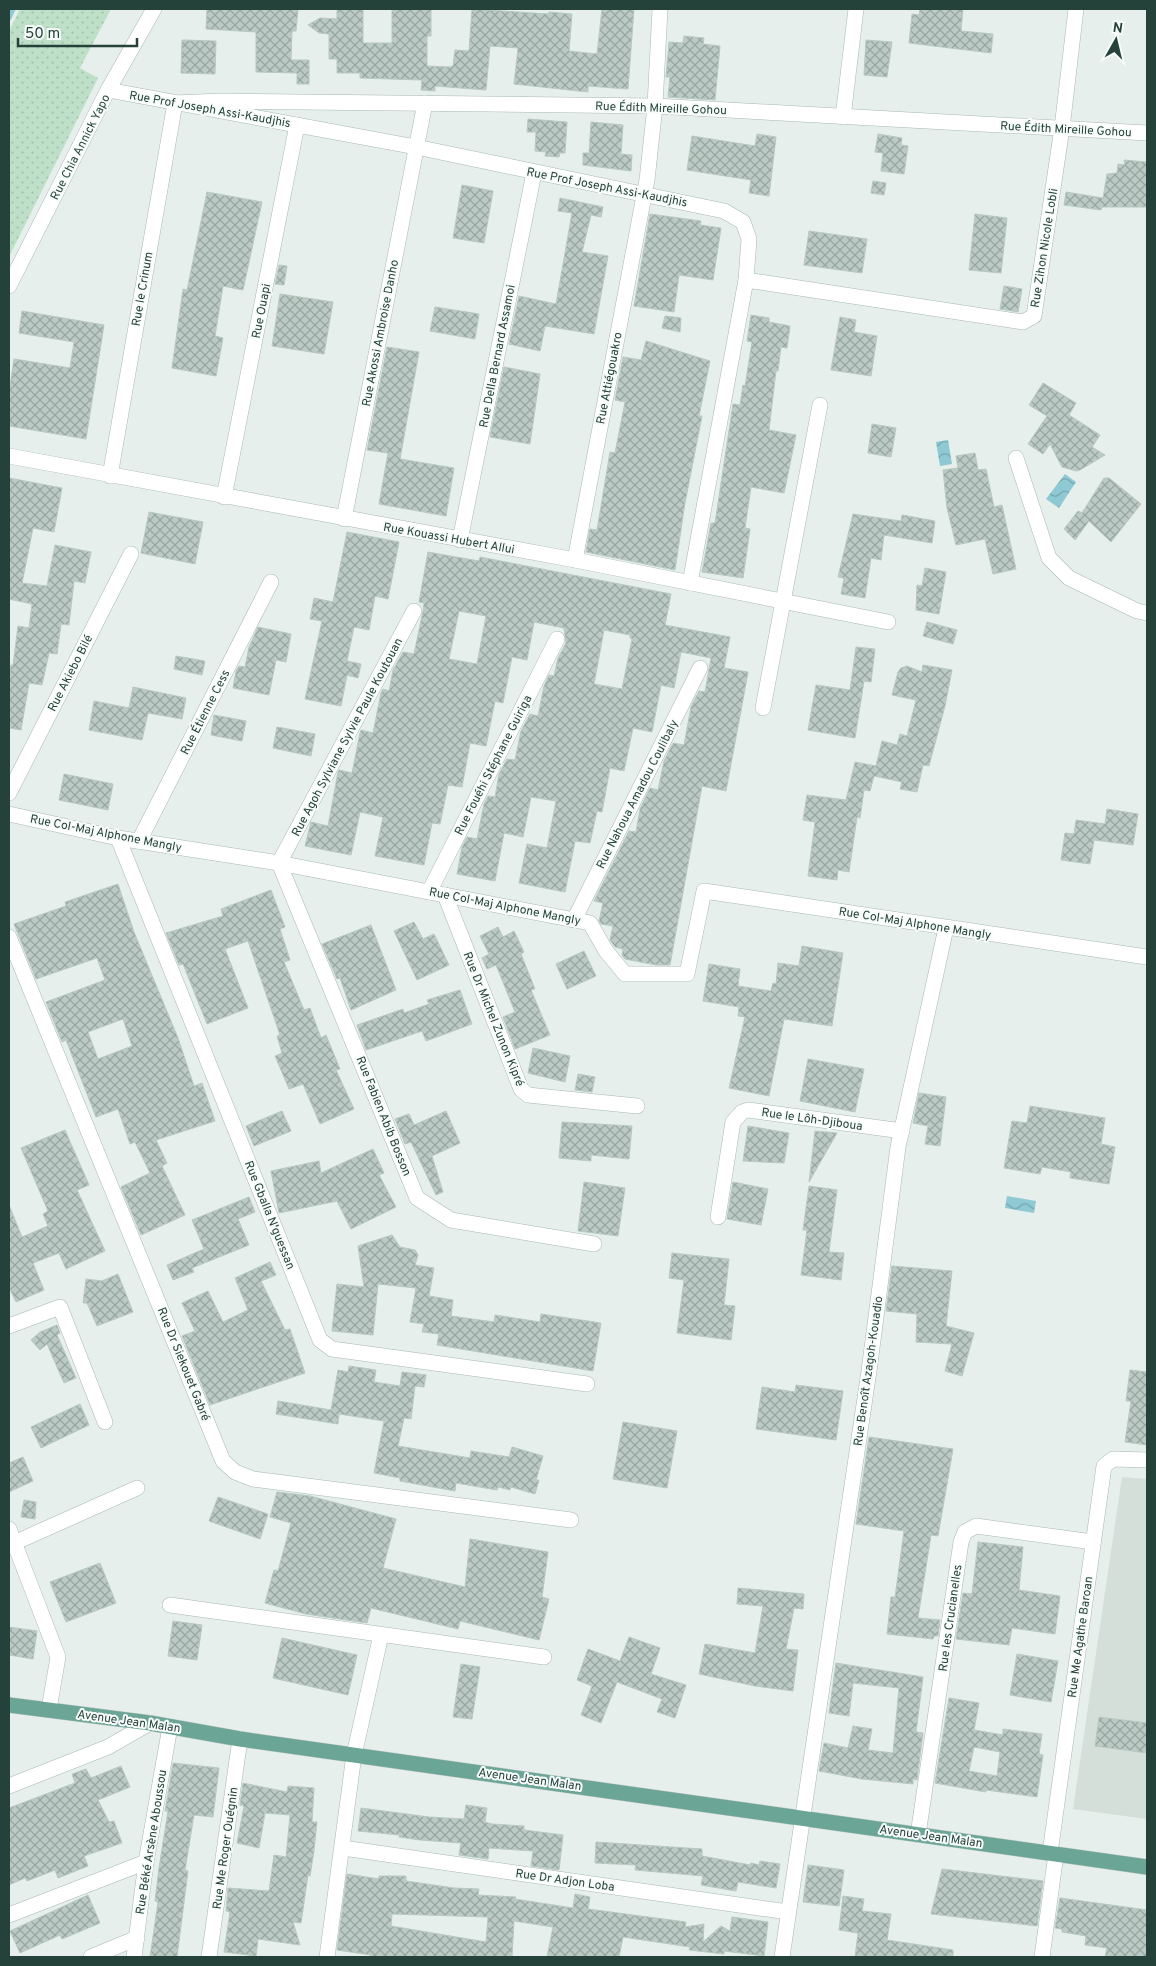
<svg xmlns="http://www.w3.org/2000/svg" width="1156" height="1966" font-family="Overpass,sans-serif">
  <defs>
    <pattern id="grass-dots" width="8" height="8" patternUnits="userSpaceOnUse" patternTransform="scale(1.25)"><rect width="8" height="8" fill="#bfe0c8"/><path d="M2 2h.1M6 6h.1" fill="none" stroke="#a4c1ad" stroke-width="1.8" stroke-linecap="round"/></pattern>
    <pattern id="water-waves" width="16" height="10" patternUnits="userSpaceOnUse" patternTransform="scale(1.25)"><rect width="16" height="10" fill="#8ec9d4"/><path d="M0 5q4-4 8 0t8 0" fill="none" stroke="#74a5ad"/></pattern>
    <pattern id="building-cross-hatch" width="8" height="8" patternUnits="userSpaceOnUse" patternTransform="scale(1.25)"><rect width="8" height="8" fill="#bbcac4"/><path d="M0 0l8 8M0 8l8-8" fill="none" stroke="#98a6a0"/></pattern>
  </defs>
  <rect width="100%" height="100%" fill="#e6efeb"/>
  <polygon fill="#d4dfda" points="1122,1477 1147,1479 1147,1819 1073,1809"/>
  <polygon fill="url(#grass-dots)" points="20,9 111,9 80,68 98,78 9,257 9,31"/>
  <g fill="url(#water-waves)">
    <polygon points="948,440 952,464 940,466 936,442"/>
    <polygon points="1065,474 1076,482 1059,508 1046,499"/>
    <polygon points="1007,1196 1036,1201 1034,1213 1005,1208"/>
  </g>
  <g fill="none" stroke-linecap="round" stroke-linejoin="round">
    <polyline stroke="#8ec9d4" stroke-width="5" points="9,18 13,9"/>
  </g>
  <g fill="url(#building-cross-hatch)" stroke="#b8c9c2" fill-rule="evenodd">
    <polygon points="207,9 298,9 296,31 292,31 291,60 309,60 309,84 297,84 297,73 256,72 256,32 206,29"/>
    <polygon points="337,9 363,9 363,43 392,43 392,9 431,9 431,36 427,36 427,66 450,67 453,66 455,50 469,51 472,9 548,14 549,12 572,14 569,51 597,54 602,9 634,9 628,89 588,86 588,92 514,84 518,48 490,46 486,90 435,86 435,91 421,90 422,80 360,78 360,73 337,73 337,59 329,59 329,34 319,33 308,25 320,18 337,19"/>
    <polygon points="920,9 963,9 961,31 993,34 991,53 909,43 912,14 919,15"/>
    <polygon points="684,36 704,38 703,44 720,46 715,100 668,97 670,77 666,77 669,42 683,43"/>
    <polygon points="182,40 216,41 215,74 181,73"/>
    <polygon points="866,40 892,42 887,77 864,75"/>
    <polygon points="528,119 567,122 565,153 560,153 559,157 545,156 546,152 535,151 536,132 527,132"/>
    <polygon points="591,122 623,125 621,154 632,155 631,171 583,165 583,153 589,153"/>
    <polygon points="757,134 776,137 769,196 749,193 751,180 687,170 692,136 755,146"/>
    <polygon points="878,134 902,138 901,145 908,146 904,174 881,171 883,153 875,152"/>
    <polygon points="1124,160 1147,162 1146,207 1102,207 1101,210 1064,205 1066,192 1103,198 1107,174 1117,173 1118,164 1125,165"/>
    <polygon points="873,181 886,183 884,195 871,193"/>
    <polygon points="462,185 493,191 484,243 453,238"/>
    <polygon points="207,192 262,202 243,290 223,286 215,336 223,338 216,376 172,368 183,289 187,290"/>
    <polygon points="560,198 603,207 601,217 591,215 582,252 608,256 594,334 545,326 540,351 509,344 519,296 556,304 572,213 558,211"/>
    <polygon points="650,214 701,221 700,225 721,228 713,280 679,275 674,312 634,306"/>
    <polygon points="975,214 1007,218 1001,273 969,270"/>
    <polygon points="809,231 867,239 862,273 804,265"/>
    <polygon points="279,265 287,266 284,285 275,284"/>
    <polygon points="1004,286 1022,289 1018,312 1000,309"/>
    <polygon points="280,294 333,302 324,354 272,346"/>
    <polygon points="435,307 479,314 475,339 430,331"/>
    <polygon points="22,311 104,325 86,439 9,426 9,393 14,359 70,368 74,342 19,333"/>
    <polygon points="751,315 769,318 769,322 790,326 787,348 781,347 778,371 776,371 769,430 796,435 784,493 751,487 745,528 750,529 743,578 702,572 711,523 715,523 733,404 740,405 743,385 745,386 752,342 747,341"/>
    <polygon points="665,316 681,318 680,332 662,328"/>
    <polygon points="840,317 856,320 854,332 877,336 871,376 831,370"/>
    <polygon points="646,341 710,361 699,416 702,416 685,503 675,570 586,552 590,529 597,530 610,452 615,453 625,402 615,400 623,357 641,360"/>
    <polygon points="387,347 419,352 400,459 454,468 446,516 379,504 388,453 367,450"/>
    <polygon points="504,367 540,374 530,444 490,437"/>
    <polygon points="1043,383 1076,403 1069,415 1100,435 1092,447 1105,455 1080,470 1076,471 1062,467 1050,444 1043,454 1028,444 1047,416 1029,405"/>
    <polygon points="872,424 896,428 891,457 868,453"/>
    <polygon points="975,453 978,470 986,469 994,507 1002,505 1016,569 993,574 985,539 956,545 947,508 943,470 958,468 956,456"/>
    <polygon points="9,478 62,488 54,532 33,528 22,583 47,586 55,545 91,552 85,583 74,581 69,625 61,624 57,654 49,653 42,685 29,683 21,730 9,728 9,677 11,665 13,665 18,626 29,628 32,604 9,599"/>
    <polygon points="1104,478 1109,478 1141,504 1111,542 1089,521 1075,540 1064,529 1078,511 1082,513"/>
    <polygon points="149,512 203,522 195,564 141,553"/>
    <polygon points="853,514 901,521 902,515 935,521 932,543 884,535 881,560 871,558 865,598 841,594 844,578 838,577"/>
    <polygon points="347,532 399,542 388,599 375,596 369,630 354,627 347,661 361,664 358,678 347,675 341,706 305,699 322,621 310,619 314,598 333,602"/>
    <path d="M428,552L479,561L480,557L671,594L665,625L730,637L724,668L748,672L743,700L726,791L702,786L670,965H656L625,959L622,955L623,949L615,947L610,940L613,926L601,924L599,921L603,903L594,901L629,831L636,832L640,809L650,788L658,790L664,761L673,743L684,745L691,707L699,691L705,692L711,658L681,652L674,688L661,685L652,732L633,728L624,771L610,768L602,812L597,811L590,843L575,841L565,892L519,883L527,844L547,848L556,801L531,797L523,837L504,833L495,881L457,874L462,847L467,837L477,839L484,804L488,796L495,797L499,774L507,759L515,760L521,731L530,714L538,716L544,686L549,675L554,676L558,658L566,643L564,628L534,622L527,660L512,657L503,703L495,701L486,746L470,743L462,787L448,785L440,824L432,823L424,865L375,856L383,817L360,812L351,855L305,846L311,822L328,826L338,772L339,770L352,773L360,733L361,730L373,733L381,693L383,689L389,691L393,670L403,652L414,654L423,611L424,603L419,602ZM459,611L486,616L477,664L449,659ZM604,630L630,635V638L632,639L622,689L594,684Z"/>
    <polygon points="925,568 946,572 939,614 916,610 917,585 922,586"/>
    <polygon points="927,622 957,630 953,644 923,636"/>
    <polygon points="258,627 291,634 286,662 276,660 269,695 233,688 236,671 239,666 245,667 249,647"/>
    <polygon points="856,647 875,649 871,682 864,681 855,738 808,730 816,685 850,690"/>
    <polygon points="176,656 205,661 202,675 174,669"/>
    <polygon points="923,665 952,670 945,706 929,766 923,765 917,792 900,789 902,782 874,776 870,791 864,790 860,818 857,817 849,872 838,870 837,880 808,876 815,822 803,820 807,795 846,800 855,762 876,766 882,741 897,745 900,734 907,736 916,700 892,695 898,672 901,668 907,666 922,672"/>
    <polygon points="133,687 186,698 182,719 148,713 142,740 89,730 94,701 129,708"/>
    <polygon points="214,715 246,721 242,741 211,735"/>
    <polygon points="277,727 315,734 311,756 273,748"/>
    <polygon points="64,774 113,784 108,810 59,800"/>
    <polygon points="1107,809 1138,814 1133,845 1094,840 1090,864 1061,860 1065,833 1074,834 1076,820 1105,824"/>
    <path d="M118,884L134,932L178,1038L194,1086L202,1083L215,1121L156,1140L167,1163L162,1166L185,1215L141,1235L121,1187L150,1173L135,1142L130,1144L118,1109L96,1117L66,1040L62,1042L46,1002L105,980L97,958L36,979L14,924L66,906L65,902ZM123,1019L132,1046L98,1059L88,1032Z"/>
    <polygon points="271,890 285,927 280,929 290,960 284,962 304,1010 310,1008 321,1038 326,1035 340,1069 336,1070 354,1109 320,1124 303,1084 289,1089 275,1056 282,1053 277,1036 280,1035 248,941 225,949 248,1008 207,1024 183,964 179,965 166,933 223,916 221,909"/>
    <polygon points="414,922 423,939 434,934 449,965 417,980 394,931"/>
    <polygon points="371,925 396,990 351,1010 340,978 337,979 322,944"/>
    <polygon points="498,927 503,937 514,931 524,952 521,954 535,989 531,990 550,1035 515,1049 503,1017 515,1012 496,965 487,969 482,958 489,954 480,936"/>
    <polygon points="802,946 843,953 832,1026 784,1019 769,1096 729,1088 745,1017 738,1016 739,1007 703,1001 709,964 740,969 738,986 771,991 773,983 776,984 778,963 799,966"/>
    <polygon points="584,951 596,976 567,989 556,964"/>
    <polygon points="460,990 472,1024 426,1041 422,1031 366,1050 357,1025 403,1009 404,1013 429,1004 427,1000"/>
    <polygon points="533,1048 570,1056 565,1082 528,1073"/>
    <polygon points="808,1059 864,1069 855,1112 800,1101"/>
    <polygon points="578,1074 595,1077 592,1092 575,1090"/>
    <polygon points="919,1093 946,1097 940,1146 925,1144 928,1126 913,1123"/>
    <polygon points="1030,1106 1105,1118 1101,1144 1115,1147 1109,1184 1070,1178 1071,1172 1042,1167 1040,1174 1004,1168 1012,1121 1027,1123"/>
    <polygon points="282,1111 291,1131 254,1146 246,1126"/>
    <polygon points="446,1111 460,1143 432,1156 443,1192 436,1195 411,1142 405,1144 395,1119 409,1114 414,1125"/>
    <polygon points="562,1122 632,1126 629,1159 591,1155 591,1161 559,1158"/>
    <polygon points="748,1126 789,1133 784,1163 743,1161"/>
    <polygon points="65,1130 89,1185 77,1190 105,1251 66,1269 59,1253 33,1263 44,1290 16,1302 9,1287 9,1205 22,1237 48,1226 43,1214 48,1211 21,1148"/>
    <polygon points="815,1131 837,1133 809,1182"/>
    <polygon points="373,1149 384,1173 379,1175 396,1207 351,1229 337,1201 279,1213 271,1171 319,1161 321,1173"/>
    <polygon points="584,1182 625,1188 618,1236 578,1231"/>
    <polygon points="733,1182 768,1189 761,1225 727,1219"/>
    <polygon points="809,1186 837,1190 829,1252 844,1253 841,1280 801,1275 807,1230 803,1230"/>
    <polygon points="249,1197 255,1212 238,1219 249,1245 192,1268 194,1272 173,1280 167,1265 204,1249 192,1220"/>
    <polygon points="392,1235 400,1247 415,1250 418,1255 415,1265 434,1268 429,1296 453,1300 451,1316 494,1322 495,1315 540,1322 541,1314 601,1323 593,1371 437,1345 439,1334 422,1332 424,1324 410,1322 416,1288 378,1284 373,1335 332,1331 337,1284 364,1287 358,1246"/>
    <polygon points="672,1253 729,1259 724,1305 735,1306 731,1340 677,1333 684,1280 669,1278"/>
    <polygon points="270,1262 276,1275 261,1281 285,1330 290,1329 305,1373 210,1405 182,1336 195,1331 182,1303 208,1291 223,1322 248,1310 235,1278"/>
    <polygon points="892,1266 952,1271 946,1326 974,1333 962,1376 945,1371 952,1344 916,1342 917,1314 886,1311"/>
    <polygon points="118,1274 133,1312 97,1326 87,1303 83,1303 86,1279 102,1281"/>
    <polygon points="57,1325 60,1333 57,1335 76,1378 64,1383 47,1344 40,1350 31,1340 40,1332"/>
    <polygon points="349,1366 376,1370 374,1382 400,1386 402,1372 426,1375 424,1387 415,1386 411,1419 404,1418 398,1446 470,1458 471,1451 509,1457 512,1447 543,1456 536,1480 539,1480 535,1494 511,1487 510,1490 498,1487 497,1490 456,1483 455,1491 400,1481 400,1478 374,1473 384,1421 339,1414 338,1424 276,1414 278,1401 331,1410 338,1370 348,1372"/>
    <polygon points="1130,1370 1147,1372 1147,1445 1125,1442 1131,1401 1126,1401"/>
    <polygon points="796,1385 843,1391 836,1440 756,1429 762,1387 795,1392"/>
    <polygon points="80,1404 89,1425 41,1448 31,1427"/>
    <polygon points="623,1422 677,1431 667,1488 613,1479"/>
    <polygon points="869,1437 953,1449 938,1536 931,1535 918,1618 940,1620 938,1636 934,1636 933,1639 887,1634 891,1597 895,1597 904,1531 856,1524"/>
    <polygon points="23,1457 33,1481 9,1492 9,1463"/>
    <polygon points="277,1492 310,1496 396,1519 383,1568 465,1587 470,1539 548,1552 542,1597 549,1599 539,1640 460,1621 458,1629 371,1608 367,1623 306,1614 265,1603 274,1570 278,1571 291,1523 270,1517"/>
    <polygon points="218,1497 268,1514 260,1539 209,1521"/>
    <polygon points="24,1500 36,1502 35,1519 21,1517"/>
    <polygon points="978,1542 1023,1547 1019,1590 1060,1596 1055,1634 1012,1628 1009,1645 956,1639 963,1593 972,1594"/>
    <polygon points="100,1563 116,1603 66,1622 50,1582"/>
    <polygon points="738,1588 804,1594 803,1609 794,1608 786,1649 798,1650 793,1691 755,1686 699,1674 705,1644 755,1653 763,1606 737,1604"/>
    <polygon points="173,1621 202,1625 197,1660 168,1656"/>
    <polygon points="9,1627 37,1631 33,1659 9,1655"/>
    <polygon points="629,1637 660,1648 651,1674 686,1685 675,1718 657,1712 662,1699 617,1682 601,1723 581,1715 592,1686 577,1680 588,1649 620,1661"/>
    <polygon points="282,1638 357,1655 348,1695 273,1678"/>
    <polygon points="1017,1654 1058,1661 1051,1702 1010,1695"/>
    <polygon points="836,1663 923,1677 916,1732 923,1733 917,1780 913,1779 913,1784 862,1779 819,1771 824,1743 848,1748 853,1726 872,1729 868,1750 893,1753 899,1688 853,1683 849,1716 829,1713"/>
    <polygon points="461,1664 480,1667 472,1719 453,1717"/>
    <path d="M949,1698L979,1703L974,1730L1003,1735V1729L1042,1734L1039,1754L1043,1755L1037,1797L986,1790V1792L935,1783ZM974,1747L1000,1752L997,1776L969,1771Z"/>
    <polygon points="1099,1717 1147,1723 1147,1753 1095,1746"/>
    <polygon points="173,1763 219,1768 213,1817 194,1815 185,1870 188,1871 177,1957 150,1957 158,1902 155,1901 159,1868 168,1811 165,1811"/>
    <polygon points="121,1766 130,1787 98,1800 109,1822 114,1821 122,1843 84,1856 88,1866 58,1878 55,1870 27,1881 25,1878 9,1885 9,1808 75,1783 72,1774 86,1769 91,1778"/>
    <polygon points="243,1783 287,1792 288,1786 314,1788 312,1822 317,1822 314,1851 310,1876 308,1875 301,1923 293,1922 300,1945 258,1939 256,1956 224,1952 230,1912 226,1911 228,1888 269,1891 274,1855 286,1857 290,1815 265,1813 259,1848 237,1843 244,1806 240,1805"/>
    <polygon points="466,1805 487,1808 485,1822 492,1824 524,1826 524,1830 563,1835 559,1870 531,1866 533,1851 489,1848 488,1859 459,1855 461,1843 420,1840 399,1837 399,1835 358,1831 361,1808 429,1817 464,1819"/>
    <polygon points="596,1842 702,1849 702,1856 750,1865 751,1863 759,1865 760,1861 780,1864 776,1888 738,1882 736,1891 701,1885 703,1876 635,1870 636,1865 595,1863"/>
    <polygon points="808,1865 844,1870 839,1906 803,1902"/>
    <polygon points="942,1869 1043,1881 1037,1926 931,1914"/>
    <path d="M347,1874L379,1879V1876H406V1881L454,1888L479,1889L478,1895L516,1897L515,1899L573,1908L575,1894L590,1897L588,1909L686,1922L685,1927L704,1924L703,1942L721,1926L730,1931L732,1917L768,1922L764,1956L724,1951V1954L689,1950L690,1947L623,1937L619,1957H547L553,1927L514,1921L512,1957H371V1955L337,1950ZM392,1914L488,1917L486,1942L391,1926Z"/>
    <polygon points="88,1895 100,1923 62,1939 60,1935 20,1953 10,1931"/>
    <polygon points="843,1896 864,1899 862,1911 891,1914 887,1940 953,1950 953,1957 855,1957 858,1933 839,1930"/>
    <polygon points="1060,1898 1147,1910 1147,1957 1105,1957 1107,1948 1085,1945 1086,1936 1062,1932 1062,1929 1055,1928"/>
  </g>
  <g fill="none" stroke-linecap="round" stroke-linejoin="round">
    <g stroke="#a8b8b2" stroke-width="16">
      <g id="minor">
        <polyline points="108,90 416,147 724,211 743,222 749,239 746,280 690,583"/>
        <polyline points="843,117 856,9"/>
        <polyline points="746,280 1023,322 1034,316 1062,128 1076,9"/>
        <polyline points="9,286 108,90 154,9"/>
        <polyline points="9,456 575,560 888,622"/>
        <polyline points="1016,458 1049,558 1069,578 1137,611 1147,613"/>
        <polyline points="110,476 175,103 221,101 655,106 1147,133"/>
        <polyline points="224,497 297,125"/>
        <polyline points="344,519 425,103"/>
        <polyline points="460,540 534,173"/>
        <polyline points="575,560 647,180 655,106 660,9"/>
        <polyline points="414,611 279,863 417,1198 451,1220 594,1244"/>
        <polyline points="763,708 820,405"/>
        <polyline points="9,793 131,554"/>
        <polyline points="9,814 118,838 279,863 590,923 606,951 625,974 687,974 704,891 1147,957"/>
        <polyline points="118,838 320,1340 332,1349 587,1384"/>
        <polyline points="139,841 271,582"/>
        <polyline points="429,892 557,639"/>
        <polyline points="445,895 521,1089 528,1095 637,1106"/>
        <polyline points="574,920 700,668"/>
        <polyline points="9,937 223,1461 235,1472 253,1479 571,1520"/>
        <polyline points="718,1217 733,1122 742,1112 748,1110 902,1131"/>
        <polyline points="9,1326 60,1307 105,1422"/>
        <polyline points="9,1529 58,1657 49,1709"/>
        <polyline points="14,1543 137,1488"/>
        <polyline points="170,1605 544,1657"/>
        <polyline points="9,1786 108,1747 150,1723"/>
        <polyline points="918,1835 961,1542 965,1532 976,1526 1093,1542"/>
        <polyline points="343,1848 788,1912"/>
        <polyline points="1050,1853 1104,1466 1113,1459 1147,1460"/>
        <polyline points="9,1915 146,1862"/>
        <polyline points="91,1957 137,1938"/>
        <polyline points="134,1957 146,1862 170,1727"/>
        <polyline points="209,1957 240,1739"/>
        <polyline points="327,1957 354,1755 381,1635"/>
        <polyline points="782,1957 869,1371 898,1147 946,928"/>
        <polyline points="1042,1957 1056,1854"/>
      </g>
    </g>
    <g stroke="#c2cac8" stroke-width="16">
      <polyline id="major" points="9,1705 150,1723 240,1739 1147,1867"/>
    </g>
    <use href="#minor" stroke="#fff" stroke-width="15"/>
    <use href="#major" stroke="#6aa596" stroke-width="15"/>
  </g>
  <g text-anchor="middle" stroke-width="4" stroke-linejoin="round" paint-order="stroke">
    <g font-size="12" fill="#24423a" stroke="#f7fbf9">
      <text transform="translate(661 108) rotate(2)" y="4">Rue Édith Mireille Gohou</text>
      <text transform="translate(210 109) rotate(10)" y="4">Rue Prof Joseph Assi-Kaudjhis</text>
      <text transform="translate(1066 129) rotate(3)" y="4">Rue Édith Mireille Gohou</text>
      <text transform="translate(80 147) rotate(-63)" y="4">Rue Chia Annick Yapo</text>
      <text transform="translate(607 187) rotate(11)" y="4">Rue Prof Joseph Assi-Kaudjhis</text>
      <text transform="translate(1044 248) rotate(-81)" y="4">Rue Zihon Nicole Lobli</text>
      <text transform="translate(142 289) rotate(-80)" y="4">Rue le Crinum</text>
      <text transform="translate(261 311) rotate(-79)" y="4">Rue Ouapi</text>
      <text transform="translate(380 333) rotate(-79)" y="4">Rue Akossi Ambroise Danho</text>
      <text transform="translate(497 356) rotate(-79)" y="4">Rue Della Bernard Assamoi</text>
      <text transform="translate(609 378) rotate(-79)" y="4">Rue Attiégouakro</text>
      <text transform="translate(449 538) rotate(10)" y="4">Rue Kouassi Hubert Allui</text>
      <text transform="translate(70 673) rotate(-63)" y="4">Rue Akiebo Bilé</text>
      <text transform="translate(205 712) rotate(-63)" y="4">Rue Étienne Cess</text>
      <text transform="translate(347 737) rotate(-62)" y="4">Rue Agoh Sylviane Sylvie Paule Koutouan</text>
      <text transform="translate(493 765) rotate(-63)" y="4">Rue Fouéhi Stéphane Guiriga</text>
      <text transform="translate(637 794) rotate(-63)" y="4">Rue Nahoua Amadou Coulibaly</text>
      <text transform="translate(106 833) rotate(11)" y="4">Rue Col-Maj Alphone Mangly</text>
      <text transform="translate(505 906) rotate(11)" y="4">Rue Col-Maj Alphone Mangly</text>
      <text transform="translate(915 923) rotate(9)" y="4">Rue Col-Maj Alphone Mangly</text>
      <text transform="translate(494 1019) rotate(68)" y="4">Rue Dr Michel Zunon Kipré</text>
      <text transform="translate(384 1116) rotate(68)" y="4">Rue Fabien Abib Bosson</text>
      <text transform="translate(812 1119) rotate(8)" y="4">Rue le Lôh-Djiboua</text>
      <text transform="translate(270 1215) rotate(68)" y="4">Rue Gballa N'guessan</text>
      <text transform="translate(184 1364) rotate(68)" y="4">Rue Dr Siekouet Gabré</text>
      <text transform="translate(868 1371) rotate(-82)" y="4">Rue Benoît Azagoh-Kouadio</text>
      <text transform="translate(950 1618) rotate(-82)" y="4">Rue les Crucianelles</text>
      <text transform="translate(1080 1637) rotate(-82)" y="4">Rue Me Agathe Baroan</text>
      <text transform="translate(129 1721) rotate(8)" y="4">Avenue Jean Malan</text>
      <text transform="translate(530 1779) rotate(8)" y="4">Avenue Jean Malan</text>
      <text transform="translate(931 1836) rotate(8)" y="4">Avenue Jean Malan</text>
      <text transform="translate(151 1842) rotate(-81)" y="4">Rue Béké Arsène Aboussou</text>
      <text transform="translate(225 1848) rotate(-82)" y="4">Rue Me Roger Ouégnin</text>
      <text transform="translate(565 1880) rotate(8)" y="4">Rue Dr Adjon Loba</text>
    </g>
  </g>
  <rect width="1156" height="1966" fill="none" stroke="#24423a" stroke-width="20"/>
  <g transform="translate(1116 40) rotate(8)" stroke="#f7fbf9" stroke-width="4" paint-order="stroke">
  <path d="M0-4L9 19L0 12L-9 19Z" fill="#24423a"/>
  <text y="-8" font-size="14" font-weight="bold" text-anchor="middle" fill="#24423a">N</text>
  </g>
  <path d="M18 38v8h119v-8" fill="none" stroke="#24423a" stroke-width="2.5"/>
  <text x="25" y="38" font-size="15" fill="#24423a" stroke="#f7fbf9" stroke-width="4" paint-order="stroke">50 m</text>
</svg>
